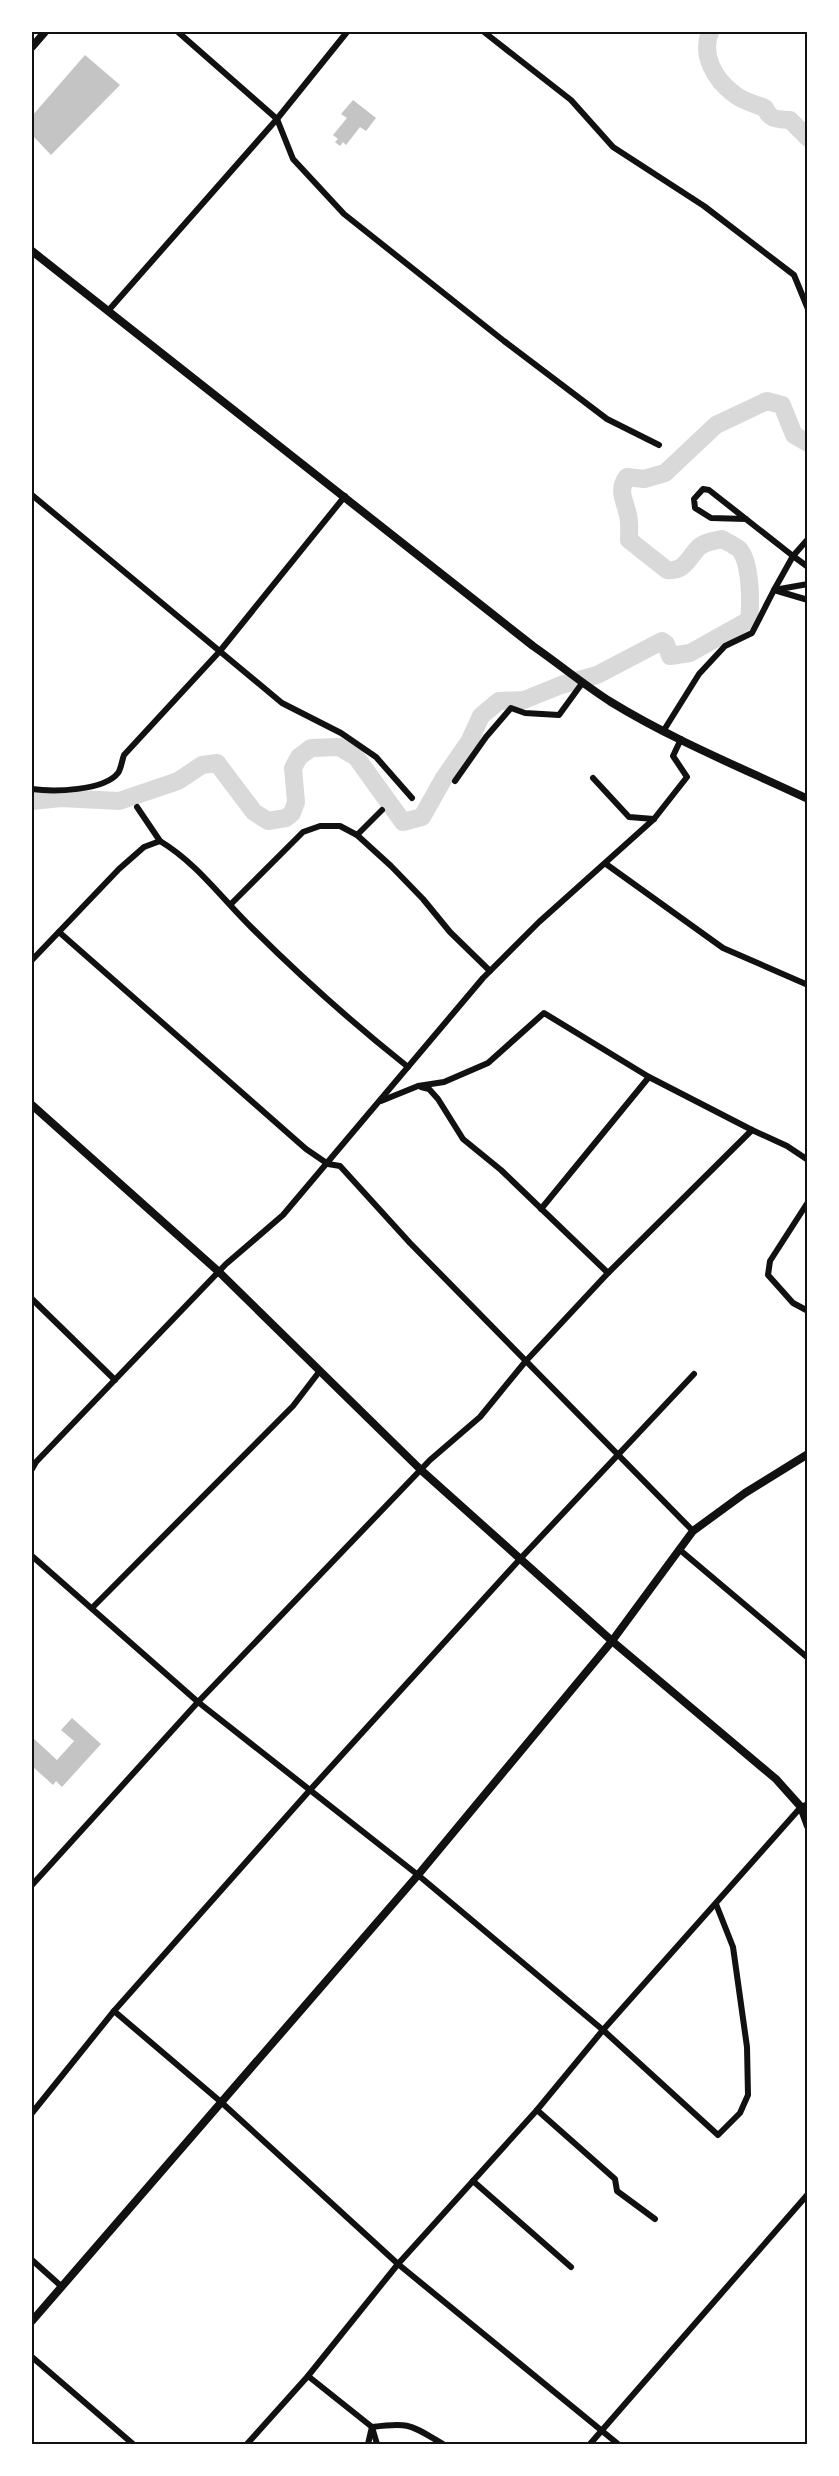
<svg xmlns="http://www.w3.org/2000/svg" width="839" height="2476" font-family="Raleway,sans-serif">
  <rect width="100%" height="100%" fill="#fff"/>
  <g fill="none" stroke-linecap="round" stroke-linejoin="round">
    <g stroke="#d9d9d9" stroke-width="18">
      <path d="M710,32C701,55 714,79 734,94C742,101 755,104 765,108C770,120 777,119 790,120L808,138"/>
      <path d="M32,801L61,798L119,801L178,781L202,765L217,763L254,812L268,821L286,818L292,813L296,802L293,768L299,757L311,748L339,747L356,757L403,822L422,817L444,778L469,742L481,716L499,701L524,700L561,685L597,675L662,641L666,644L670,656L690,653L749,620C751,603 751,562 739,549C734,545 727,542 722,539C714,541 704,542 698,548C688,559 684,572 667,570L629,540C629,532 630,523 628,515C625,501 617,490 627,477L644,479L665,473L716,425L767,401L782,405L794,435L808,443"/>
    </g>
  </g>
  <g fill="#c4c4c4">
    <polygon points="85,55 120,85 51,155 32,135 32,116"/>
    <polygon points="353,100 376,118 366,131 360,127 346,145 343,142 340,146 335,142 338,139 333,135 347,118 341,114"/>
    <polygon points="72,1718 101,1744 62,1787 56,1781 53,1785 32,1766 32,1737 57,1760 74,1741 61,1730"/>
  </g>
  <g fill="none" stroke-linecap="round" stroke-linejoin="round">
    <g stroke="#111" stroke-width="6">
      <polyline points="178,32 277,119 293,159 344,214 504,341 607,419 659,445"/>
      <polyline points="484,32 571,100 613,147 704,206 794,275 808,309"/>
      <polyline points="108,311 277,119 347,32"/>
      <polyline points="32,495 282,703 341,733 376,757 412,798"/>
      <polyline points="746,519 711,518 695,508 694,499 703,489 709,490 793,556 774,590 808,600"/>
      <polyline points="808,539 793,556 808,567"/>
      <polyline points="664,730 699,674 725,646 752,633 774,590 808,584"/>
      <polyline points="593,778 629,817 654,819"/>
      <polyline points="455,781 486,737 511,708 525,713 559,715 583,682"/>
      <path d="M32,789C53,792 104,791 118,773C121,769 122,760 124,755L220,651L345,496"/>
      <polyline points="137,807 160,841"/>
      <polyline points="357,835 382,810"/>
      <polyline points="606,864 723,948 808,985"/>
      <polyline points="231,904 303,832 320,826 340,826 357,835 391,866 423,899 450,932 490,971"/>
      <polyline points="59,932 306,1149 328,1164 340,1166 410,1243 693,1531"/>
      <path d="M32,960L119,869L144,847L160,841C198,864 222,899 253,929C302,978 354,1024 408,1067"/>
      <polyline points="421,1087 429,1089 438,1099 463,1139 501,1170 608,1273"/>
      <polyline points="381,1101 418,1086 444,1082 488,1063 544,1013 649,1077 752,1130 787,1146 808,1160"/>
      <polyline points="808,1202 770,1261 768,1275 793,1303 808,1311"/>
      <polyline points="541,1209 649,1077"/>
      <polyline points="32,1299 115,1380"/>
      <polyline points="32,1469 36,1462 226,1264 283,1215 483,978 539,922 654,819 687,777 673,756 681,739"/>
      <polyline points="680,1550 808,1658"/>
      <polyline points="32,1556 198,1702 418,1875 603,2030 718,2135 740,2113 748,2095 747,2047 733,1947 716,1904"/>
      <polyline points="92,1608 293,1406 319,1372"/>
      <polyline points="32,1885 198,1702 430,1460 480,1417 525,1362 608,1273 752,1130"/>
      <polyline points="114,2011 221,2102 398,2264 618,2444"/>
      <polyline points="537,2110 615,2179 617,2191 655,2219"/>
      <polyline points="32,2113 114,2011 310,1790 520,1559 694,1374"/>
      <polyline points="473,2181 571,2267"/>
      <polyline points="32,2260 61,2286"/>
      <polyline points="32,2357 133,2444"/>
      <polyline points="308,2376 372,2427 377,2444"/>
      <polyline points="247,2444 308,2376 398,2264 537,2110 603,2030 801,1807 808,1804"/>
      <path d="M368,2444L372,2427C411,2422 410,2425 443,2444"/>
      <polyline points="590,2444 808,2194"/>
    </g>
    <g stroke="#111" stroke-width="8">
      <polyline points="32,1105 219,1272 421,1470 612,1641 776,1779 801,1807 808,1826"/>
      <polyline points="32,2321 418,1875 612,1641 693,1531 745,1493 808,1454"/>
    </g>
    <g stroke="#111" stroke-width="8">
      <polyline points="32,47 45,32"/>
      <path d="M32,251L533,646C559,664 584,685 611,702C673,740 742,768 808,799"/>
    </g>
  </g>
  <rect width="839" height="2476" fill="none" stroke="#ffffff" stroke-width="66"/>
  <rect x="33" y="33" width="773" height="2410" fill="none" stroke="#111" stroke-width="2"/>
</svg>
